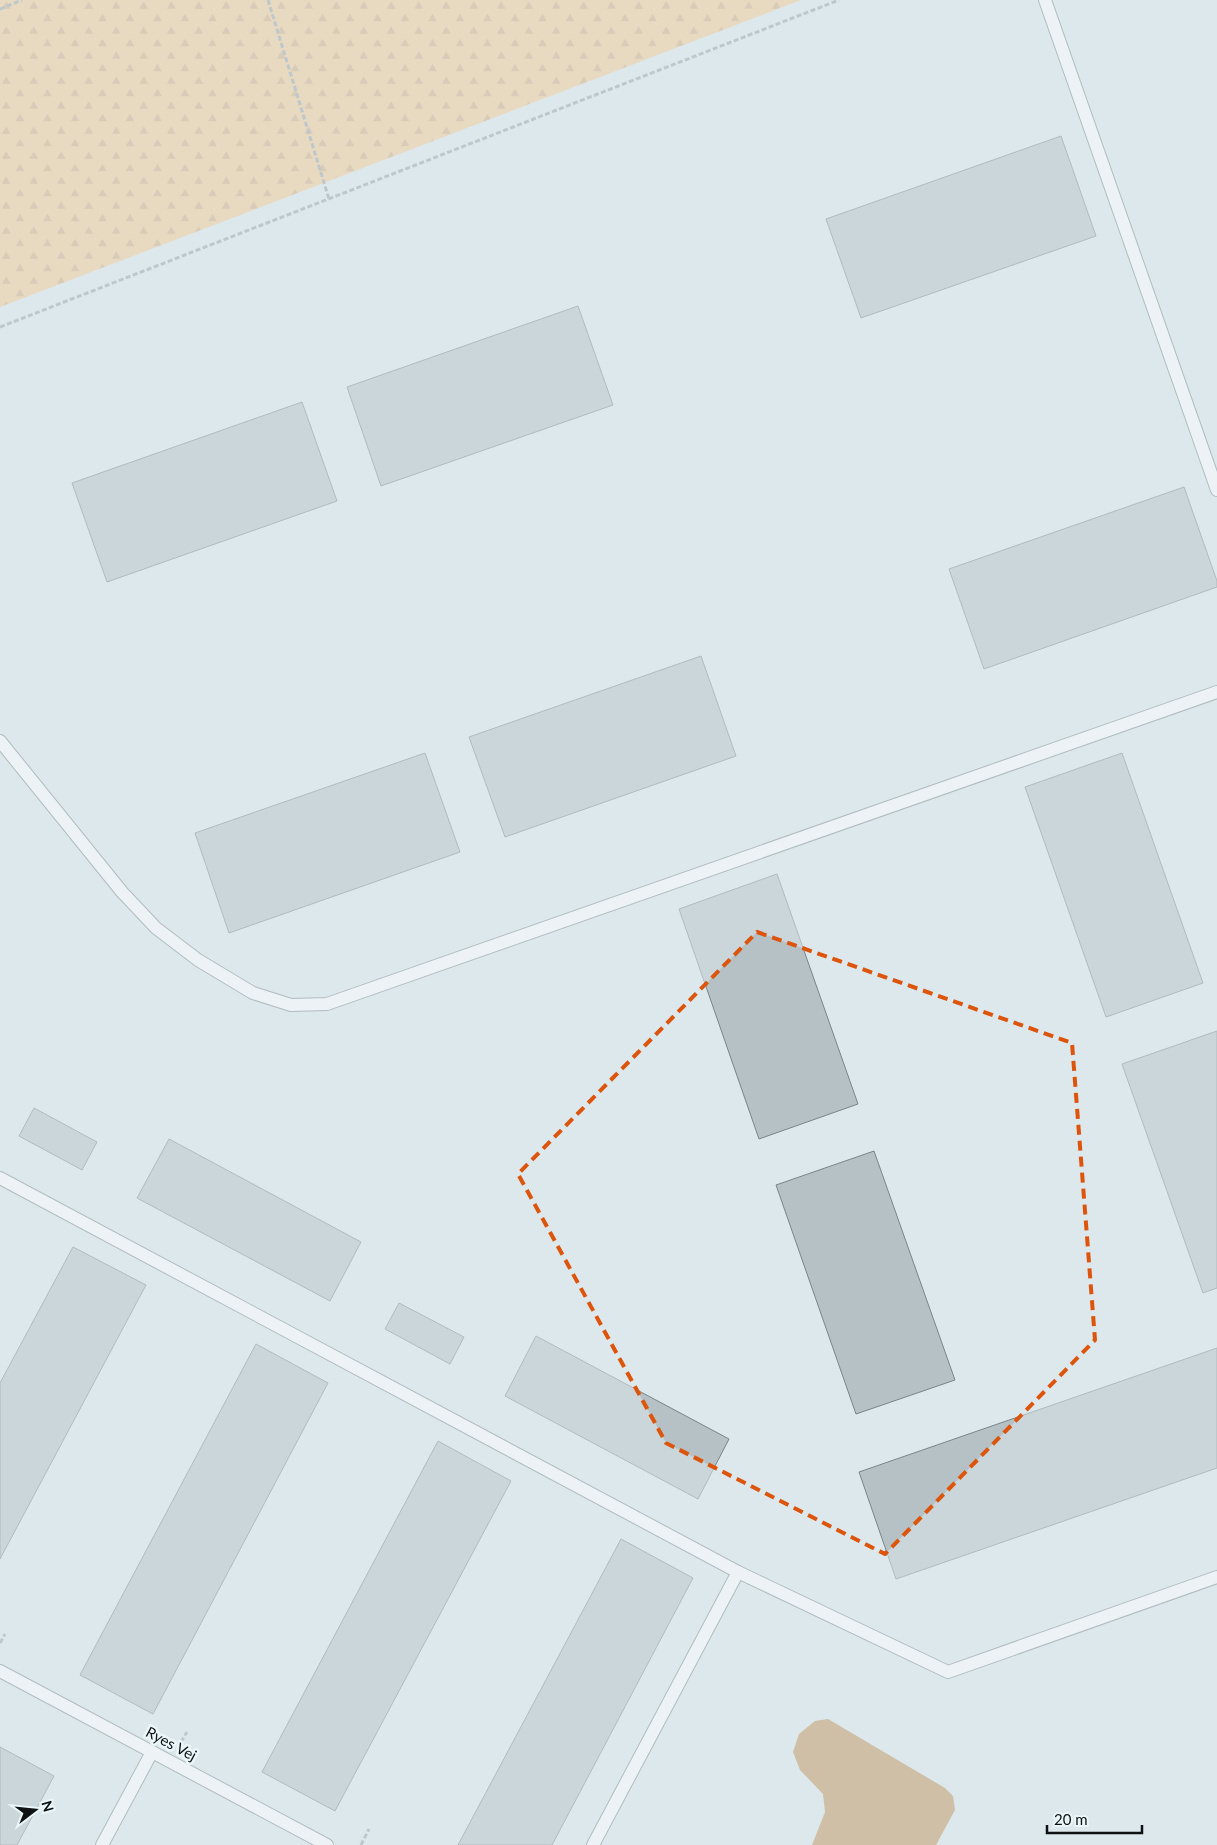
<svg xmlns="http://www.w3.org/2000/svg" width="1217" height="1845" font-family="Lato,sans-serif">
  <defs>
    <pattern id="forest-firs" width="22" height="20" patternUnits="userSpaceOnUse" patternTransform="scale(1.25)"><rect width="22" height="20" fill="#f7c88c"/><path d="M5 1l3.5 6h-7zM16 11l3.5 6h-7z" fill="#d3ab78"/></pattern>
  </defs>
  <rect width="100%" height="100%" fill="#dde8ec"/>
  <polygon fill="url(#forest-firs)" points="0,0 801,0 0,307"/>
  <polygon fill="#bd8f51" points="828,1719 945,1788 953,1796 955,1810 936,1845 812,1845 825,1812 823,1794 800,1770 793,1752 799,1734 815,1721"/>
  <g fill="#b5c1c4" stroke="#7b8588">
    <polygon points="1061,136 1096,236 861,318 826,219"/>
    <polygon points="578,306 613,405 381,486 347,387"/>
    <polygon points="302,402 337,501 107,582 72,483"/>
    <polygon points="1184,487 1217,581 1217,587 984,669 949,569"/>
    <polygon points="701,656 736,756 505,837 469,737"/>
    <polygon points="425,753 460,852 229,933 195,833"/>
    <polygon points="1122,753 1203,983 1106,1017 1025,787"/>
    <polygon points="777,874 858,1104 759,1139 679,909"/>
    <polygon points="1217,1031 1217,1288 1203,1293 1122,1064"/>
    <polygon points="34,1108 97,1142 82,1170 19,1136"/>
    <polygon points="169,1139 361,1242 330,1301 137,1198"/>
    <polygon points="874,1151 955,1380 856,1414 776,1185"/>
    <polygon points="73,1247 146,1285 0,1559 0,1383"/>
    <polygon points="399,1303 464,1337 450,1364 385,1329"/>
    <polygon points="536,1336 729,1439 698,1499 505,1396"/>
    <polygon points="256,1344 328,1383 153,1714 80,1675"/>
    <polygon points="1217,1348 1217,1468 896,1579 859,1472"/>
    <polygon points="438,1441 511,1481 335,1811 262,1772"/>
    <polygon points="621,1539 693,1578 552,1845 458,1845"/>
    <polygon points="0,1747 54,1776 17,1845 0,1845"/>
  </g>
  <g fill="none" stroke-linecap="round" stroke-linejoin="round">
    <g stroke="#7e888b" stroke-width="14">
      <g id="service">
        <polyline points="1045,0 1217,490"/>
        <polyline points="0,741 122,892 156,928 198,960 253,993 291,1005 327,1004 1217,692"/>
        <polyline points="0,1178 738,1572 948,1672 1217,1577"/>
        <polyline points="0,1671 327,1845"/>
        <polyline points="102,1845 152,1752"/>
        <polyline points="593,1845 738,1572"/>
      </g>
    </g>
    <g stroke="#98a1a4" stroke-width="3" stroke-dasharray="5 2.5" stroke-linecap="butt">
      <polyline points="268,0 329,199"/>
      <polyline points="0,9 22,0"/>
      <polyline points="0,327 839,0"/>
      <polyline points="0,1643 5,1634"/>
      <polyline points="181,1742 187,1732"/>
      <polyline points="361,1845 369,1829"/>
    </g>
    <use href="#service" stroke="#fff" stroke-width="12"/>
  </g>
  <path d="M0 0H1217V1845H0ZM757,932L1072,1043L1095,1340L885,1554L666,1443L518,1174Z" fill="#dde8ec" fill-opacity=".55" fill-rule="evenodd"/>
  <path fill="none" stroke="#dd550c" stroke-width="4" stroke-dasharray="10 6" stroke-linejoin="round" d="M757,932L1072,1043L1095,1340L885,1554L666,1443L518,1174Z"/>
  <g text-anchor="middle" stroke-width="5" stroke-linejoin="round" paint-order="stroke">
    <g font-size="15" fill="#0e1213" stroke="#eaf6f9">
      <text transform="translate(171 1744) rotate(28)" y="5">Ryes Vej</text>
    </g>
  </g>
  <g transform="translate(35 1810) rotate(74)" stroke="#eaf6f9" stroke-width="4" paint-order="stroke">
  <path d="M0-4L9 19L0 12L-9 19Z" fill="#0e1213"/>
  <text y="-8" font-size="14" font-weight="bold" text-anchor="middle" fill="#0e1213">N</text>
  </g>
  <path d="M1047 1825v8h95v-8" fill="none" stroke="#0e1213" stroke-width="2.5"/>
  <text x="1054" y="1825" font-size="15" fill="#0e1213" stroke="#eaf6f9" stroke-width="4" paint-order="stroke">20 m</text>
</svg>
